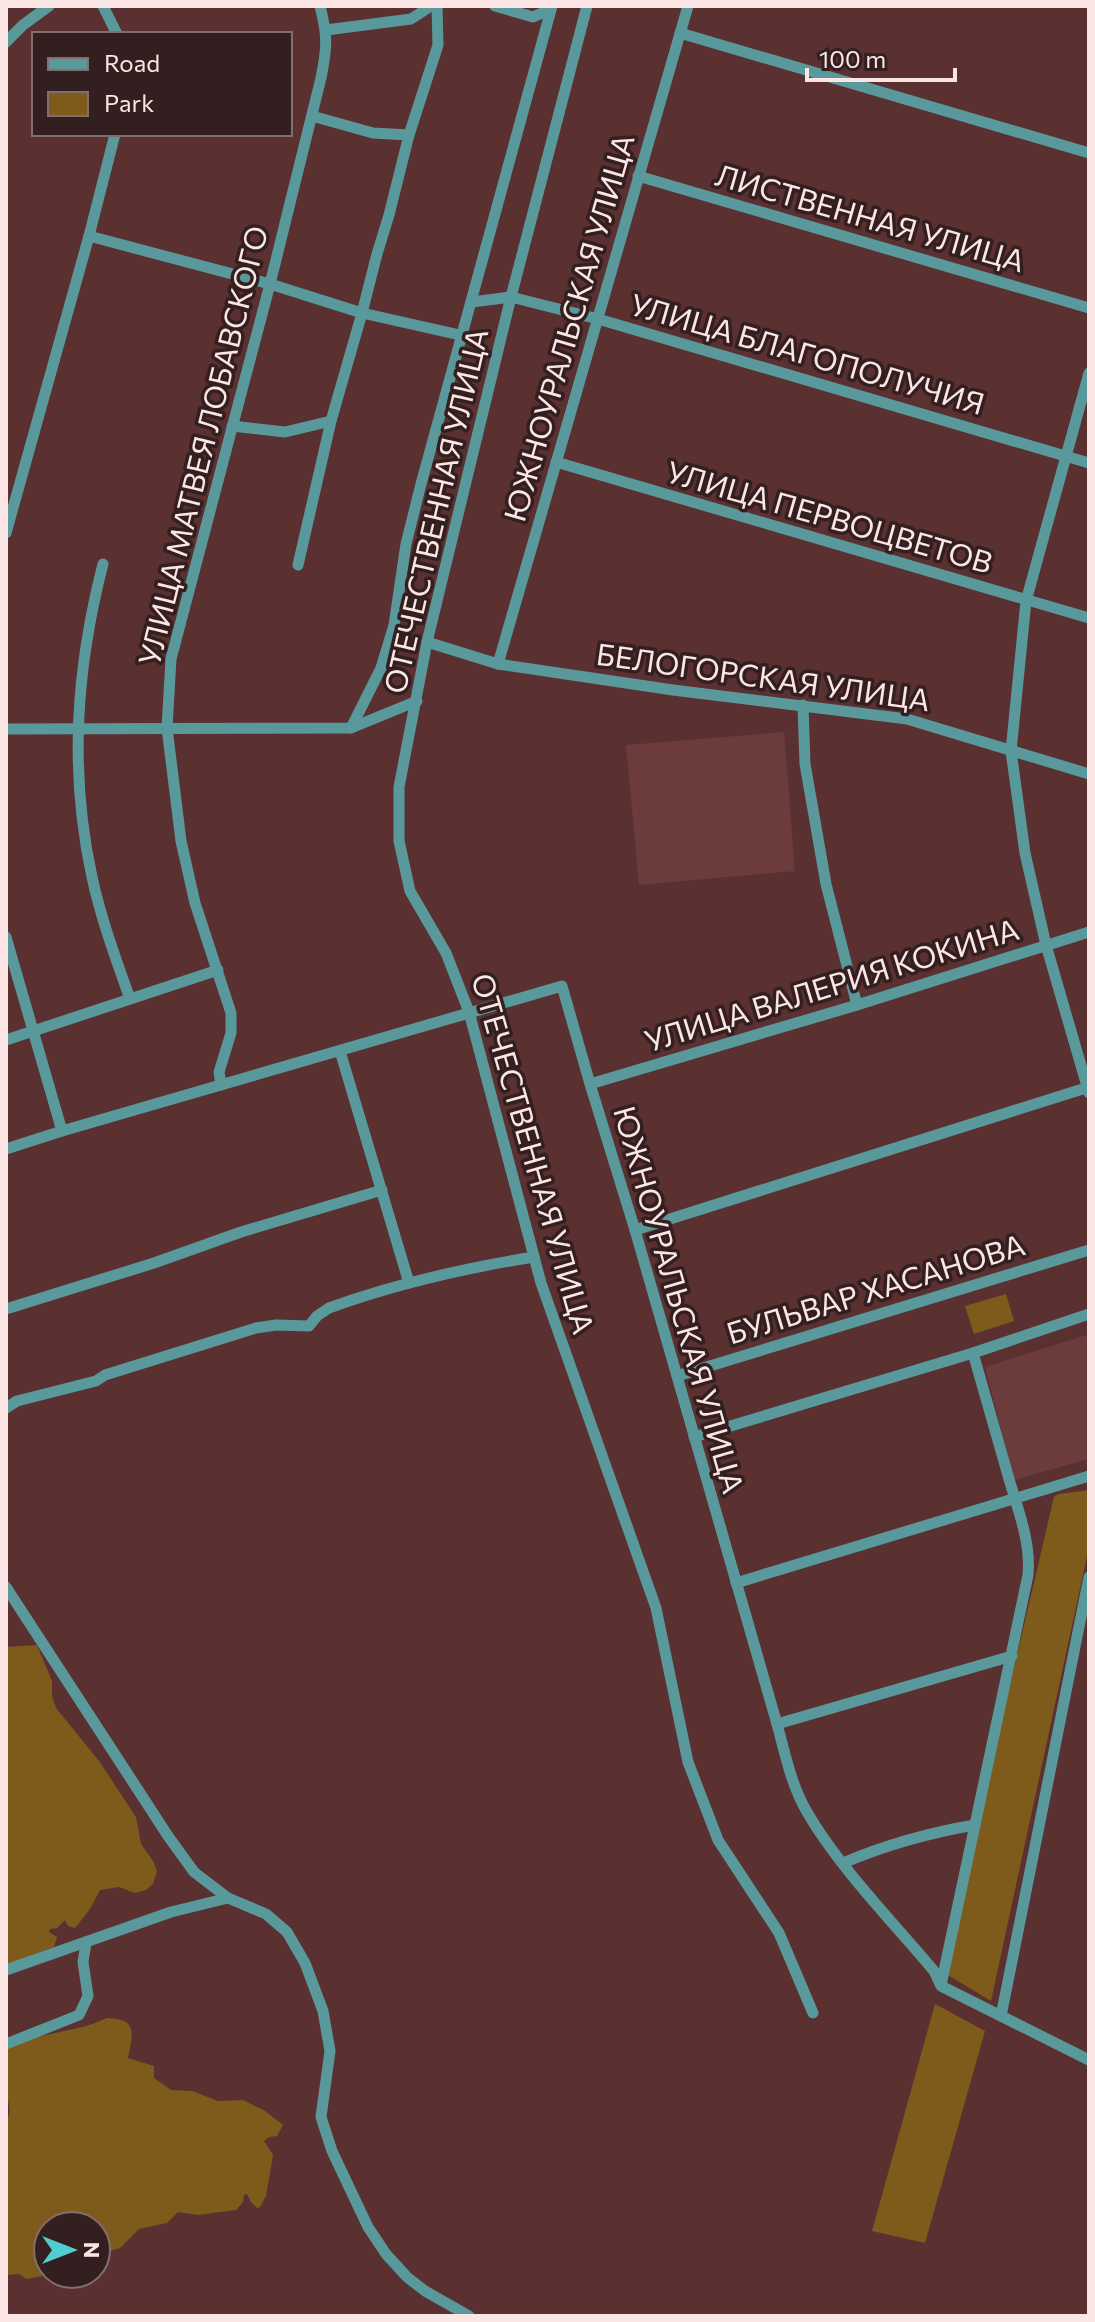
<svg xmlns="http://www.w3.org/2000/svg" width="1095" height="2322" font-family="Commissioner,sans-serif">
  <rect width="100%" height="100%" fill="#5b3031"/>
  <g fill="#6c3b3c">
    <polygon points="784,732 795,871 639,885 626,745"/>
    <polygon points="1089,1334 1089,1459 1014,1480 985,1367"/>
  </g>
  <g fill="#7e5b1b">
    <polygon points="1006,1294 1014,1321 974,1334 965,1306"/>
    <polygon points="1089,1490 1089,1547 991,2001 943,1972 1054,1497 1059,1494"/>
    <polygon points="37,1645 52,1681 52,1696 56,1708 99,1761 136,1817 141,1844 153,1861 157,1871 153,1884 146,1890 135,1893 119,1887 100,1890 90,1909 75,1928 68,1926 65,1920 57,1928 50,1929 49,1932 57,1937 54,1947 6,1965 6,1647"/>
    <polygon points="935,2004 985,2031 925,2243 872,2231"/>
    <path d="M107,2018C138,2019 133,2033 128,2058L154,2066V2078L171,2090L192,2091L218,2101L243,2100L265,2111L283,2125L277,2136L269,2137L264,2141L273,2155L266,2196L260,2207L257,2208L251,2202L247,2194L244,2195L243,2202L236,2210L198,2215L178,2212L167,2223L139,2229L120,2248L96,2255V2226H48V2274H53L27,2279L19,2274L8,2275L6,2287V2122C13,2109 7,2102 6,2089C4,2076 6,2061 6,2048C37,2032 73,2034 107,2018Z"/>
  </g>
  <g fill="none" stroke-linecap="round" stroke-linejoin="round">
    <g stroke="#59999c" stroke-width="11">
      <polyline points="103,6 117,34"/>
      <polyline points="495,6 533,17 551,9"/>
      <polyline points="587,6 511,297 427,642 399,787 399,841 410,891 446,953 469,1012 541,1283 656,1608 688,1762 718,1840 779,1933 813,2013"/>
      <polyline points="326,30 411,19 431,6"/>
      <polyline points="680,33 1089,153"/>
      <polyline points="6,42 23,25 49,6"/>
      <polyline points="312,116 373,133 409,135"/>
      <polyline points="638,176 1089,308"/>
      <polyline points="89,236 270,284 362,313 460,335"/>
      <polyline points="472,302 511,297 598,319 1089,463"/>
      <polyline points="1089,373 1026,601 1011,751 1025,853 1046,945 1089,1093"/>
      <polyline points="232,426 285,432 331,421 362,313 377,254 389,215 409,135 438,45 437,6"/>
      <polyline points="556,462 1089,618"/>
      <polyline points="6,533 89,236 115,134"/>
      <path d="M103,564C76,669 69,771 92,877C101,919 116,959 130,999"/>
      <polyline points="298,565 331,421"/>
      <polyline points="427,642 498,664 673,690 907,719 1089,774"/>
      <polyline points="498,664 688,6"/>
      <polyline points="803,705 805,764 826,884 857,1005"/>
      <polyline points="351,728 381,668 394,625 406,544 421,484 552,6"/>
      <polyline points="6,729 351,728 417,701"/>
      <polyline points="6,937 62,1131"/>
      <polyline points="6,1040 218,970"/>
      <polyline points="340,1051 409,1283"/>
      <polyline points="590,1084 857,1005 1089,932"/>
      <path d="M221,1085L219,1072L231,1033V1013L195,903L181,841L167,728L171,659L270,284L321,78C327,48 328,37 320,6"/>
      <path d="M6,1149L62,1131L562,986L590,1084L635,1230L777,1724C785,1753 791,1785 807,1812C838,1866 893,1922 934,1971L941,1986L1089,2060"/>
      <polyline points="635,1230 1089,1087"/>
      <polyline points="6,1309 154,1263 241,1232 382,1190"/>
      <polyline points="677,1376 1089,1250"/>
      <path d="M6,1408L17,1401L96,1381L105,1375L256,1328L276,1325L309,1326L317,1316L329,1308C395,1284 465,1268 534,1257"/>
      <polyline points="694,1437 973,1353 1089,1314"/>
      <polyline points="736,1583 1089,1476"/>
      <polyline points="6,1587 168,1836 194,1872 228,1898"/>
      <polyline points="777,1724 1012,1656"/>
      <path d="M843,1863C888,1844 927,1833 975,1825"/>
      <polyline points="6,1970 171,1912 228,1898 266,1914 287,1932 305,1963 323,2011 330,2051 321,2117 332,2151 368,2227 386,2254 407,2277 425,2291 469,2316"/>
      <path d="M941,1985L1028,1575C1031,1542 1018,1510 1009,1479C997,1437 985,1395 973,1353"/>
      <polyline points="1001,2016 1089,1577"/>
      <polyline points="6,2044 79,2015 88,1996 83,1962 86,1943"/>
    </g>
  </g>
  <g text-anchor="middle" stroke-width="7" stroke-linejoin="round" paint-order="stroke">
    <g font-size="30" fill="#fce5e5" stroke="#331f1f">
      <text transform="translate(870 219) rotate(16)" y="10">ЛИСТВЕННАЯ УЛИЦА</text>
      <text transform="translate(570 328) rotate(-74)" y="10">ЮЖНОУРАЛЬСКАЯ УЛИЦА</text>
      <text transform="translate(807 355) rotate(16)" y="10">УЛИЦА БЛАГОПОЛУЧИЯ</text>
      <text transform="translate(204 446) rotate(-76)" y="10">УЛИЦА МАТВЕЯ ЛОБАВСКОГО</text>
      <text transform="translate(437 511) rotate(-77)" y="10">ОТЕЧЕСТВЕННАЯ УЛИЦА</text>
      <text transform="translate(829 518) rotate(16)" y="10">УЛИЦА ПЕРВОЦВЕТОВ</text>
      <text transform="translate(763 678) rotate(8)" y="10">БЕЛОГОРСКАЯ УЛИЦА</text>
      <text transform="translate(832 986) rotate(-17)" y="10">УЛИЦА ВАЛЕРИЯ КОКИНА</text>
      <text transform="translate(532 1154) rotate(74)" y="10">ОТЕЧЕСТВЕННАЯ УЛИЦА</text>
      <text transform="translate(876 1290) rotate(-17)" y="10">БУЛЬВАР ХАСАНОВА</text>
      <text transform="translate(678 1300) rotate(74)" y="10">ЮЖНОУРАЛЬСКАЯ УЛИЦА</text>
    </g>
  </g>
  <rect width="1095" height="2322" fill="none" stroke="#fce5e5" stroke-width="16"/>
  <rect x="32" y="32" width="260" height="104" fill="#331f1f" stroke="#836e6e" stroke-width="2"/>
  <rect x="48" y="58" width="40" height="12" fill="#59999c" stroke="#836e6e" stroke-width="2"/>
  <text x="104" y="72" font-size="24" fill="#fce5e5">Road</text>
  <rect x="48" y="92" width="40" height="24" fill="#7e5b1b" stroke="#836e6e" stroke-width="2"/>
  <text x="104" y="112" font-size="24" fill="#fce5e5">Park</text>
  <g transform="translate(72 2250) rotate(90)"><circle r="38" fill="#331f1f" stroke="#836e6e" stroke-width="2"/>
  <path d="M0-6L14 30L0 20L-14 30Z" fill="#51ccd1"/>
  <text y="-12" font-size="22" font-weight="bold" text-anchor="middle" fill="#fce5e5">N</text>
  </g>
  <path d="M807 68v12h148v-12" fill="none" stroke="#fce5e5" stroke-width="4"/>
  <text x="819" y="68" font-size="24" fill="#fce5e5" stroke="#331f1f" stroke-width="6" paint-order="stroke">100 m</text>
</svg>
